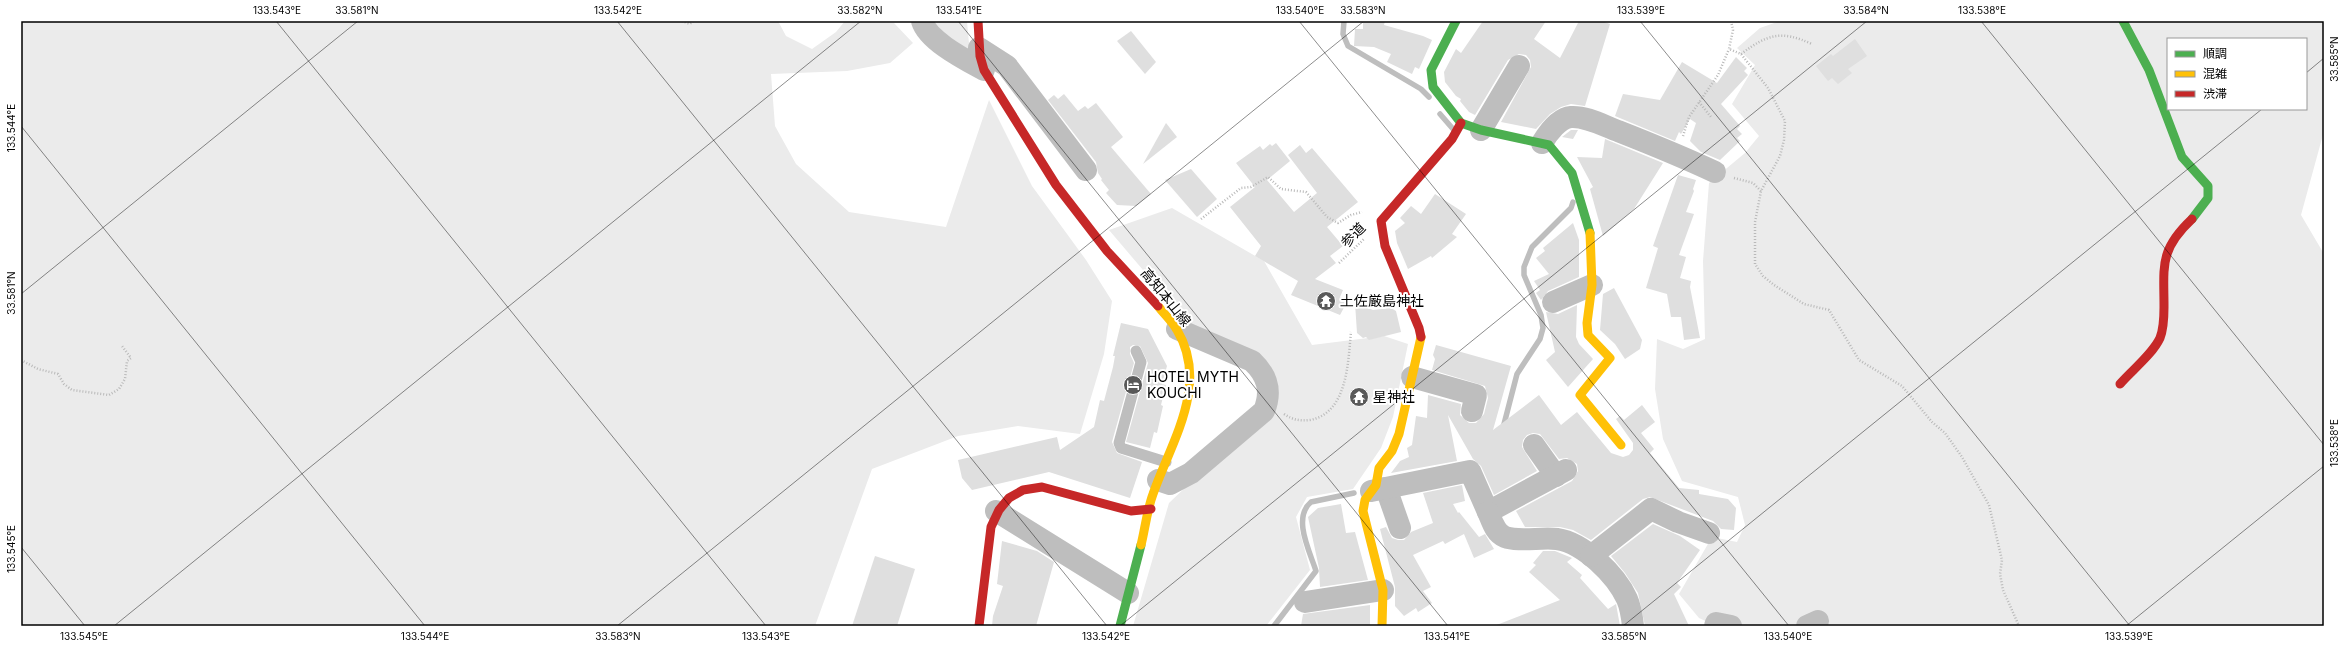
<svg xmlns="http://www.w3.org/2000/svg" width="2345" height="647" font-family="Inter,'Noto Sans JP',sans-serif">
  <rect width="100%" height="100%" fill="#fff"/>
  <g fill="#ebebeb" fill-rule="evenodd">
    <polygon points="21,21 778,21 786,36 812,49 836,32 845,21 894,23 913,43 890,63 847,71 771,74 775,126 796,164 849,212 946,227 989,100 1032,186 1086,260 1112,301 1104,354 1080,434 1018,426 958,436 872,469 815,626 21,626"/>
    <polygon points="933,21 967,21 970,55 956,47"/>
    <path d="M1780,21H2324V131L2301,215L2324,254V626H1716L1699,618L1679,594L1712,537L1737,542L1745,525L1738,497L1682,481L1663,439L1655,389L1657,339L1683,349L1705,339L1703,261L1709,183L1745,153L1759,136L1732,104L1755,65L1737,48L1760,28ZM2168,39H2306V109H2168Z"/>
    <polygon points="1172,208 1264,261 1312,345 1384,336 1408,344 1393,417 1381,448 1353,489 1307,497 1296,517 1310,570 1266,626 1133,626 1169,503 1191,482 1276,387 1194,330 1109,230"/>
  </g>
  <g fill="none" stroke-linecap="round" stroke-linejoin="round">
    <g stroke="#bebebe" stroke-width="5.5">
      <polyline points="1344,21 1343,34 1348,46 1421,89 1429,97"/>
      <polyline points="1440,114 1453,129"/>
      <polyline points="1503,428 1517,374 1540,339 1543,328 1541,315 1524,275 1524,267 1532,247 1571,208 1573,202"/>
      <path d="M1274,626L1316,571C1310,552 1292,518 1311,502L1354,493"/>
    </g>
  </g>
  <g fill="#dfdfdf">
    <polygon points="1363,21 1385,21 1384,25 1423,36 1432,40 1419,69 1415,67 1412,74 1387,62 1391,54 1374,47 1354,46 1355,29 1363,29"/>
    <polygon points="1483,21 1546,21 1534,39 1560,58 1579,21 1602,21 1610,24 1585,106 1571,104 1561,107 1550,114 1536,129 1501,122 1531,67 1530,60 1526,55 1519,54 1508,60 1475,115 1469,112 1460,101 1461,99 1456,96 1445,82 1444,72 1456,49 1461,53"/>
    <polygon points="1131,31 1156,62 1145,74 1117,41"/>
    <polygon points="1855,39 1867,56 1848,69 1852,73 1838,84 1832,78 1828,81 1816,66 1831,54 1833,56"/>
    <polygon points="1736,57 1747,68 1744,71 1748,75 1721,104 1740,126 1737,129 1742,134 1737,138 1740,141 1720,160 1701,152 1690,141 1696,123 1690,119 1681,134 1679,132 1675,141 1615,116 1623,94 1660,100 1682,62 1717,83"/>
    <polygon points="1064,94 1078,111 1085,106 1088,109 1096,103 1123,137 1111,147 1151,194 1136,206 1117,205 1106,193 1109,190 1101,180 1102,179 1098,173 1096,162 1048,100 1054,95 1058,99"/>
    <polygon points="1166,123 1177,137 1143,164"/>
    <polygon points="1571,130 1578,130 1573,139 1562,137"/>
    <polygon points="1605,139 1663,163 1634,209 1603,236 1590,189 1593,187 1577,157 1602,158"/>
    <polygon points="1276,143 1290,161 1267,180 1294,212 1317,193 1288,155 1300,145 1306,153 1312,148 1358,202 1327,227 1343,246 1330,256 1336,263 1315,279 1343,290 1340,297 1348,300 1340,315 1291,295 1298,281 1255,256 1261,246 1230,207 1255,187 1236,163 1260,146 1263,150 1270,144 1272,146"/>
    <polygon points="1191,169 1217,199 1197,217 1165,180"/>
    <polygon points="1678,175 1696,180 1693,189 1694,191 1686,212 1694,214 1679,255 1686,257 1680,278 1691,281 1690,287 1700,338 1684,340 1681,317 1671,317 1667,294 1646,288 1658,248 1653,246"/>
    <polygon points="1435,194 1466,214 1452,234 1457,237 1432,258 1431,256 1408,269 1397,243 1395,231 1405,223 1400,218 1411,206 1421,214"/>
    <polygon points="1573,223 1579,240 1579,277 1548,291 1541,300 1536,293 1540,290 1534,281 1549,274 1536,258 1545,251 1543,248"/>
    <polygon points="1614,288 1642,340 1640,349 1625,359 1615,344 1600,330 1603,294"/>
    <polygon points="1355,303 1373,310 1391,308 1396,311 1401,332 1369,340 1366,337 1363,338 1357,333"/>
    <polygon points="1577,305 1576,337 1579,344 1593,359 1568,387 1546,360 1555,352 1546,312 1558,314"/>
    <polygon points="1121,323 1148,329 1167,366 1162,384 1166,385 1161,405 1163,406 1157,433 1154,432 1150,448 1126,442 1148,363 1140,346 1133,345 1130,347 1130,354 1134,363 1112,442 1117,453 1142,462 1130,498 1049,472 972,490 962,478 958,460 1057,437 1060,450 1094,427 1100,400 1104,401 1113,367 1115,356 1113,356"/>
    <polygon points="1436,345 1511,366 1493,430 1539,395 1561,425 1577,412 1611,453 1623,457 1629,455 1633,450 1633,443 1616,419 1620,416 1624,420 1642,405 1655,422 1641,433 1654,449 1650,453 1679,488 1699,490 1699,494 1728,499 1736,508 1734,530 1721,529 1713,521 1650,497 1643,499 1591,540 1573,530 1560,527 1525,527 1516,511 1572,481 1578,471 1577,464 1567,458 1559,459 1540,434 1533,433 1527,435 1523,440 1522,447 1537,471 1494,495 1481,466 1473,459 1448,415 1457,461 1391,473 1400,461 1409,457 1407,448 1412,445 1416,416 1427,418 1428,395 1461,404 1460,415 1469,423 1476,423 1484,414 1488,398 1485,386 1432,370 1435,359 1433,355"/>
    <polygon points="1462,485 1465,501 1453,504 1458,513 1459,512 1479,537 1485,534 1494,549 1474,558 1464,534 1445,544 1443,541 1413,555 1431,587 1423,591 1432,603 1418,612 1416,608 1404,616 1395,606 1395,587 1380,529 1386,527 1392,538 1398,540 1404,540 1411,532 1433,523 1423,493"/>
    <polygon points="1341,504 1346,533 1355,532 1368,580 1320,587 1319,568 1308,517 1318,508"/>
    <polygon points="1653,524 1680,536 1700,550 1677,583 1681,587 1674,594 1689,626 1645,626 1638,593 1625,573 1611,556"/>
    <polygon points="1002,541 1037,551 1054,562 1036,626 992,626 993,616 1003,586 997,584"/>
    <polygon points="1543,551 1555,551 1572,558 1567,562 1582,575 1580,578 1608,609 1616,604 1620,626 1494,626 1560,600 1529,572 1536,565 1533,563"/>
    <polygon points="875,556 915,569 897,626 852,626"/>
    <polygon points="1370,605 1370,626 1301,626 1303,614"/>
  </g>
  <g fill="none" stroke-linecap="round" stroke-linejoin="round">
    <g stroke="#b9b9b9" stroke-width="2.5" stroke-dasharray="1 2" stroke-linecap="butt">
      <polyline points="682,21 690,24 693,21"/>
      <polyline points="1731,21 1733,30 1729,49 1741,54 1768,88 1785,121 1784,140 1780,156 1761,191 1755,222 1755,264 1763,276 1774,285 1804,304 1829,310 1859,360 1902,386 1932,422 1945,433 1962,457 1989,505 2002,560 2000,574 2003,590 2019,626"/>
      <path d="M1741,54C1768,34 1781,30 1812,44"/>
      <polyline points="1699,102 1711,117"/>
      <polyline points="1683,136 1689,117 1718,75 1729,49"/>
      <polyline points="1734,178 1753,183 1761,191"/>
      <polyline points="1201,219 1241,188 1251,187 1268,177 1281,189 1306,192 1327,217 1338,223 1351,215 1362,212"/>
      <polyline points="1339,263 1364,239"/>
      <polyline points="21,360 38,369 58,374 64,384 72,390 109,395 119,389 125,379 127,361 131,358 122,346"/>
      <path d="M1284,414C1293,420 1300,421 1310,420C1348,413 1348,361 1351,332"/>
    </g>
    <polyline stroke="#bebebe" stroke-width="11" points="1136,351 1141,362 1119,443 1121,448 1166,462"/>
    <g stroke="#bebebe" stroke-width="22">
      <path d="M922,21C928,41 966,60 984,70"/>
      <polyline points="979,48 1007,66 1086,170"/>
      <polyline points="1481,130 1519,66"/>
      <path d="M1542,143C1548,133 1559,118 1571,117C1587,116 1604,126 1618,131C1651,144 1683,157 1715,172"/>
      <polyline points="1553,302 1592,285"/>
      <polyline points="1412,377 1476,395 1472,411"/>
      <polyline points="1534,445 1556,476"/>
      <path d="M1158,480L1170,484L1191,473L1264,411C1272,391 1268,376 1252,361L1177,329"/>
      <polyline points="1386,488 1400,528"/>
      <polyline points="1371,491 1470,471 1488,512 1566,470"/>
      <polyline points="996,511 1128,593"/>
      <path d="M1488,512C1492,521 1495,533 1505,537C1518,542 1542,537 1557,539C1584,543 1616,575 1627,599C1631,608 1632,617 1633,626"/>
      <polyline points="1591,556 1651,509 1678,522 1709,533"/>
      <polyline points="1305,602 1383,590"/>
      <polyline points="1715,626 1716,623 1731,626"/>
      <polyline points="1807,626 1818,621"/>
    </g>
    <g stroke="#4caf50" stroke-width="9">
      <polyline points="1456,21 1431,70 1433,87 1461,123 1481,130 1549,145 1572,173 1590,233"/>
      <polyline points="2123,21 2149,70 2182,157 2208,186 2208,198 2192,219"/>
      <polyline points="1120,626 1141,545"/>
    </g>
    <g stroke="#ffc107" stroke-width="9">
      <polyline points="1590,233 1592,285 1587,323 1588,335 1610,358 1580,395 1621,445"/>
      <path d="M1141,545C1145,529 1147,510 1153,494C1171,442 1210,385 1177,330C1172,321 1164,314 1158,306"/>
      <polyline points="1382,626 1383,590 1363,511 1365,500 1376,485 1379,468 1392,451 1399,434 1421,337"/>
    </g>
    <g stroke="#c62828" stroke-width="9">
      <polyline points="978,21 980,56 984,70 1056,185 1107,251 1158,306"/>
      <polyline points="1421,337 1419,328 1385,246 1381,221 1452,139 1461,123"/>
      <path d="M2120,384C2132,370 2152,355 2160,338C2164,328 2164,317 2164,307C2164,266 2159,250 2192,219"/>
      <polyline points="979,626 991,527 999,510 1009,498 1023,490 1042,487 1131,511 1151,509"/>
    </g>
  </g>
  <path fill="none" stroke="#000" stroke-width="1" stroke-opacity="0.45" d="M276,21L766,626M617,21L1107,626M958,21L1448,626M1299,21L1789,626M1640,21L2130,626M1981,21L2324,445M2322,21L2324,24M2306,73L2324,58M21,126L425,626M21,294L358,21M21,547L85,626M114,626L861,21M617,626L1364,21M1120,626L1867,21M1623,626L2262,109M2126,626L2324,466"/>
  <defs>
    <g id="temple-disc" transform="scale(1)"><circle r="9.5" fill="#595959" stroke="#fff"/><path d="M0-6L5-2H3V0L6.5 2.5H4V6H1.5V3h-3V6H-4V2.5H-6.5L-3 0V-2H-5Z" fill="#fff"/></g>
    <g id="hotel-disc" transform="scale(1)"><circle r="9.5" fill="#595959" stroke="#fff"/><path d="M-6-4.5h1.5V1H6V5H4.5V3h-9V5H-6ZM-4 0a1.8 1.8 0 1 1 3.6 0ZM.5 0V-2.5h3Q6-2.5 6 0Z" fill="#fff"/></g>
  </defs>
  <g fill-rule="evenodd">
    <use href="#temple-disc" x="1326" y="301"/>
    <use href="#hotel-disc" x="1133" y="385"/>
    <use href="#temple-disc" x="1359" y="397"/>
  </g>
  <g text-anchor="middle" stroke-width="4" stroke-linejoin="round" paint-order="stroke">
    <g font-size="14" fill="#000" stroke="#fff">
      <text transform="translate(1353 235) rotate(-45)" y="5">参道</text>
      <text transform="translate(1166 297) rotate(51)" y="5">高知本山線</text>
    </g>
    <g font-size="14" fill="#000" stroke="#fff" text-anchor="start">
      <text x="1340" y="306">土佐厳島神社</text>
      <text x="1147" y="382">HOTEL MYTH<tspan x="1147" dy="16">KOUCHI</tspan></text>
      <text x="1373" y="402">星神社</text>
    </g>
  </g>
  <rect width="2345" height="647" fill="none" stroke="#ffffff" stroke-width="44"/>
  <rect x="2167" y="38" width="140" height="72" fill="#ffffff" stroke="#999999"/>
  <rect x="2175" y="51" width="20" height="6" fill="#4caf50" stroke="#999999"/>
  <text x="2203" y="58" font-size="12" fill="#000000">順調</text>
  <rect x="2175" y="71" width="20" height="6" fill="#ffc107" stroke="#999999"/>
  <text x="2203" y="78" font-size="12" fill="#000000">混雑</text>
  <rect x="2175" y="91" width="20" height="6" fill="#c62828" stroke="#999999"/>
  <text x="2203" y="98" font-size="12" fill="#000000">渋滞</text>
  <rect x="22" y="22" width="2301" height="603" fill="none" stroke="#000" stroke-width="1.5"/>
  <g font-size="10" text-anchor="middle" fill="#000">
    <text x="277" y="14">133.543°E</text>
    <text x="357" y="14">33.581°N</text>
    <text x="618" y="14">133.542°E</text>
    <text x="860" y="14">33.582°N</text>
    <text x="959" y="14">133.541°E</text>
    <text x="1300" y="14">133.540°E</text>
    <text x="1363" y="14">33.583°N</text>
    <text x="1641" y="14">133.539°E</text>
    <text x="1866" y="14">33.584°N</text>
    <text x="1982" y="14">133.538°E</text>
    <text transform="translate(2334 59) rotate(-90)" y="4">33.585°N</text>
    <text transform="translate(11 128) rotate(-90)" y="4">133.544°E</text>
    <text transform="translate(11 293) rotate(-90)" y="4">33.581°N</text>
    <text transform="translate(2334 443) rotate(-90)" y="4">133.538°E</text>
    <text transform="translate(11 549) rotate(-90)" y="4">133.545°E</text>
    <text x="84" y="640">133.545°E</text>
    <text x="425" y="640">133.544°E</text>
    <text x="618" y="640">33.583°N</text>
    <text x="766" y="640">133.543°E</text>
    <text x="1106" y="640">133.542°E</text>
    <text x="1447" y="640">133.541°E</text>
    <text x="1624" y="640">33.585°N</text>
    <text x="1788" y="640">133.540°E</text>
    <text x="2129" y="640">133.539°E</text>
  </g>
</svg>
